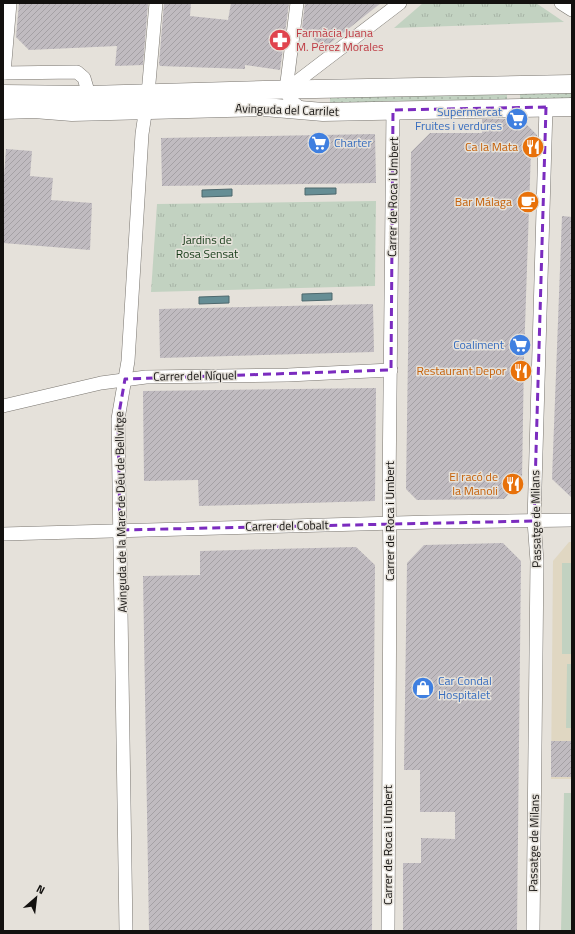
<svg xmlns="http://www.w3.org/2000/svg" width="575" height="934" font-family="'Titillium Web',sans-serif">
  <defs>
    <pattern id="grass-dots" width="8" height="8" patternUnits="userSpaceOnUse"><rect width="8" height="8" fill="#c2d2c1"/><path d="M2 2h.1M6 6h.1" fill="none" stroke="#a6b3a5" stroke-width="1.8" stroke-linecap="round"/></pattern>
    <pattern id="park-tufts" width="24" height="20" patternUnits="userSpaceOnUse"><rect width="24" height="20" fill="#c2d2c1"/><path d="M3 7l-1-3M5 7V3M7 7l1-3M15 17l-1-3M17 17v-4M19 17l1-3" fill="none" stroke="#a6b3a5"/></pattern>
    <pattern id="building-hatch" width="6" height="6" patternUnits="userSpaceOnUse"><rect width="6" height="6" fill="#c0bbc0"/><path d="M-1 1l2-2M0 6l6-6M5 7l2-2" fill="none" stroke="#a4a0a4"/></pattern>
  </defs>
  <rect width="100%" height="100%" fill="#e5e1da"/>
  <polygon fill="#e0d7c2" points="569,542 572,542 572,779 551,779 553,561"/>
  <g fill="url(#grass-dots)">
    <polygon points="507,93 507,99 330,103 330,97"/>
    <polygon points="572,93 572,98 520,99 520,94"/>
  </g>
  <g fill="url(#park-tufts)">
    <polygon points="423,3 536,3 564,22 394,28"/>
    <polygon points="376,201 375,286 151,292 157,204"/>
  </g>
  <g fill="#c2d2c1">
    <rect x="562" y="563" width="10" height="91"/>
    <polygon points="567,664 572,664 572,728 566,728"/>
    <polygon points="564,793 572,793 572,931 561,931"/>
  </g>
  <g fill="#668e95" stroke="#4d686d">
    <polygon points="305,188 336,188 336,194 305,195"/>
    <polygon points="232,189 232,196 202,197 202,190"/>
    <polygon points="332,293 332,300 302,301 302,294"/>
    <polygon points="229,296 229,303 199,304 199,297"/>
  </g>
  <g fill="url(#building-hatch)">
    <polygon points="19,3 148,3 143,65 115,66 117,46 29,50 16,37"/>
    <polygon points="164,3 191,3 190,16 228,20 231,3 289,3 280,70 245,65 245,69 160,66 159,64"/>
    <polygon points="305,3 381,3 329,44 319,44 302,28"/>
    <polygon points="482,119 521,119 537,135 537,150 531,150 524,356 522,480 504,499 417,500 406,489 411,152 430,133 482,133"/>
    <polygon points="375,134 376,183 162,186 161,138"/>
    <polygon points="6,149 32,151 30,176 53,178 51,200 92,203 90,250 3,243 3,189"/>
    <polygon points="562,216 572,217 572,498 552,479"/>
    <polygon points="373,304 374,352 160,358 159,309"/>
    <polygon points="376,388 375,501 199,506 198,480 144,481 143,391"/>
    <polygon points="503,543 521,561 517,931 403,931 403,863 421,863 421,838 455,839 455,812 420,812 420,770 404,770 407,563 424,545"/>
    <polygon points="356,547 375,565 372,931 149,931 143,576 200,575 200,551"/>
    <rect x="551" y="741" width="21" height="36"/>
  </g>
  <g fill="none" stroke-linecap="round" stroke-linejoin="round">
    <g stroke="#7a7670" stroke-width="14">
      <g id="minor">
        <polyline points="297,3 286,90 291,101 303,110"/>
        <polyline points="561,3 572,10"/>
        <polyline points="3,73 77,72 84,78 89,95"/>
        <polyline points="4,73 10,3"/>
        <polyline points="286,90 400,3"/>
        <polyline points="3,406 101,383 146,377 288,375 391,370"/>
        <polyline points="3,534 431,522 572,520"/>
        <polyline points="126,931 118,419 128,361 142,134 148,94 156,3"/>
        <polyline points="388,931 390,559 389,489 393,110"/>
        <polyline points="533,931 537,561 534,521 546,107"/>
      </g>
    </g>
    <g stroke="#7a7670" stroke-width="19">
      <g id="secondary">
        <polyline points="3,94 89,95 264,90 572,84"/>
        <polyline points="3,110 34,109 72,112 264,107 323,112 572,107"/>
      </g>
    </g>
    <use href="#minor" stroke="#fff" stroke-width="13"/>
    <use href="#secondary" stroke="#fff" stroke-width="18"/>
  </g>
  <path fill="none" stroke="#7b2cbf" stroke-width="3" stroke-dasharray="8 5" stroke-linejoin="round" d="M546,107L534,521L120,530L118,419L125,379L391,370L393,110Z"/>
  <defs>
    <g id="pharmacy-disc" transform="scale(1.15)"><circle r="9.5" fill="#e0444e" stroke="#e5e1da"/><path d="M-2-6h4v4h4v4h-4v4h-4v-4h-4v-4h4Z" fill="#fff"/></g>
    <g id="supermarket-disc" transform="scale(1.15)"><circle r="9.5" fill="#3f7fe0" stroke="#e5e1da"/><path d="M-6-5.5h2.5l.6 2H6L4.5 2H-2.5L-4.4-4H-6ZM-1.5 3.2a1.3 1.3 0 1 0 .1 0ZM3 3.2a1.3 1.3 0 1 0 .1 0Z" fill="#fff"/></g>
    <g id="restaurant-disc" transform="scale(1.15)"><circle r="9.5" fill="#e8710a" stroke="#e5e1da"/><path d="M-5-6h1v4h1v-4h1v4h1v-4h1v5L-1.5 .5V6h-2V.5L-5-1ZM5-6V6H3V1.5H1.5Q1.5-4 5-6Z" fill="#fff"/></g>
    <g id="cafe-disc" transform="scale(1.15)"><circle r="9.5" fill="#e8710a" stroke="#e5e1da"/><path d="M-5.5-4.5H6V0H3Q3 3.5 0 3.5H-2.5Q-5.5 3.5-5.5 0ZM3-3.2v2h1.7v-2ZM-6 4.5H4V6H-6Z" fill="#fff"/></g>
    <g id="shop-disc" transform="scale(1.15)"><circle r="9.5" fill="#3f7fe0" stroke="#e5e1da"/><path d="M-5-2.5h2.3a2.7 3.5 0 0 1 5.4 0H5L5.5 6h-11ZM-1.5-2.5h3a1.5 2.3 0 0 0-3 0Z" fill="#fff"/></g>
  </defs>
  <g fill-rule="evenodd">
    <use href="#pharmacy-disc" x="280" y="40"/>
    <use href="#supermarket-disc" x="517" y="119"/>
    <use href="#supermarket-disc" x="319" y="143"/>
    <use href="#restaurant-disc" x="533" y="147"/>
    <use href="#cafe-disc" x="528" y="202"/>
    <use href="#supermarket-disc" x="520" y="345"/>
    <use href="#restaurant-disc" x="521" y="371"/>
    <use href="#restaurant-disc" x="513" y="484"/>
    <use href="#shop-disc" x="423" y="688"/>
  </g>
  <g text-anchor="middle" stroke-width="3" stroke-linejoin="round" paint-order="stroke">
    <g font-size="12" fill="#be3a42" stroke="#e5e1da" text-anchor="start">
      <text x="296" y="37">Farmàcia Juana<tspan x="296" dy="14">M. Pérez Morales</tspan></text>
    </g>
    <g font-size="12" fill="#13110f" stroke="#e5e1da">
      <text transform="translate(287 110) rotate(2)" y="4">Avinguda del Carrilet</text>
      <text transform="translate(393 197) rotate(-89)" y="4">Carrer de Roca i Umbert</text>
      <text transform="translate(195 376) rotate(-1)" y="4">Carrer del Níquel</text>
      <text transform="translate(121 512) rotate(-91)" y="4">Avinguda de la Mare de Déu de Bellvitge</text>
      <text transform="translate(536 519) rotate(-91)" y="4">Passatge de Milans</text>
      <text transform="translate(390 521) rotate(-90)" y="4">Carrer de Roca i Umbert</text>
      <text transform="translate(287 526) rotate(-1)" y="4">Carrer del Cobalt</text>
      <text transform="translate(534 843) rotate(-89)" y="4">Passatge de Milans</text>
      <text transform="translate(388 845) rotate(-90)" y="4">Carrer de Roca i Umbert</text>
    </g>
    <g font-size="12" fill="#366cbe" stroke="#e5e1da" text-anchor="end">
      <text x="502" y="116">Supermercat<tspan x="502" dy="14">Fruites i verdures</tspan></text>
      <text x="334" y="147" text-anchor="start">Charter</text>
      <text x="504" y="349">Coaliment</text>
      <text x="438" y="685" text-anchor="start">Car Condal<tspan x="438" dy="14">Hospitalet</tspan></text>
    </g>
    <g font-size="12" fill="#c56008" stroke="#e5e1da" text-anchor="end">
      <text x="518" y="151">Ca la Mata</text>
      <text x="512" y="206">Bar Málaga</text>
      <text x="506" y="375">Restaurant Depor</text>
      <text x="498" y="481">El racó de<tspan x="498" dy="14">la Manoli</tspan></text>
    </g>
    <g font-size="12" fill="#133915" stroke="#e5e1da">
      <text x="207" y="244">Jardins de<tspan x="207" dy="14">Rosa Sensat</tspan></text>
    </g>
  </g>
  <rect width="575" height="934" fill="none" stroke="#13110f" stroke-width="8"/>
  <g transform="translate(36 898) rotate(28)" stroke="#e5e1da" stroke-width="3" paint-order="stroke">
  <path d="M0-3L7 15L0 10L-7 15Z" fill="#13110f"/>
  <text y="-6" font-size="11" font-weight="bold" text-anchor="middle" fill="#13110f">N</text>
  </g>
</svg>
